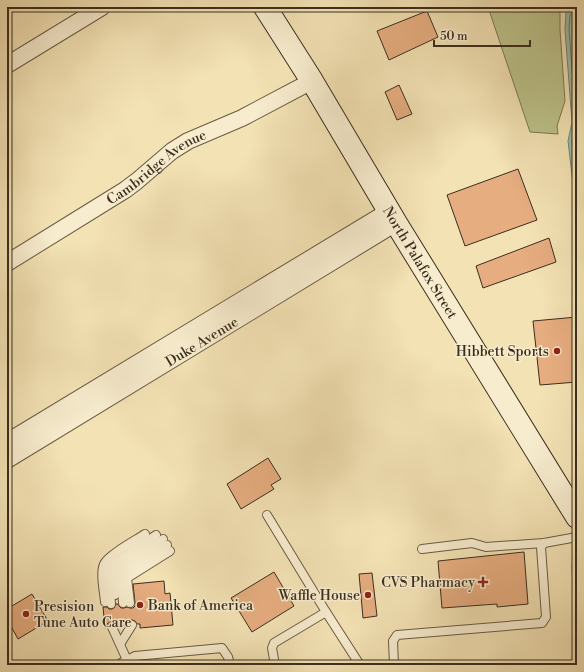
<svg xmlns="http://www.w3.org/2000/svg" width="584" height="672" font-family="'Libre Bodoni',serif">
  <rect width="100%" height="100%" fill="#f3e2b4"/>
  <filter id="stains"><feTurbulence type="fractalNoise" baseFrequency=".005" numOctaves="4"/><feColorMatrix values="0 0 0 0 .2 0 0 0 0 .09 0 0 0 0 .02 0 0 0 .5 -.17"/></filter>
  <radialGradient id="worn" r=".72"><stop offset=".6" stop-color="#630" stop-opacity="0"/><stop offset="1" stop-color="#630" stop-opacity=".3"/></radialGradient>
  <polygon fill="#bdc38b" stroke="#7c7855" points="488,7 561,7 562,9 560,12 560,30 565,101 557,126 558,134 530,132"/>
  <g fill="#9bbeac" stroke="#758474">
    <polygon points="573,7 577,7 577,218 568,141 572,122 565,30 566,12"/>
    <polygon points="576,564 577,565 577,630 575,629 572,565"/>
  </g>
  <g fill="none" stroke-linecap="round" stroke-linejoin="round">
    <g stroke="#6b7666" stroke-width="1">
      <polyline points="575,7 574,11 570,15 569,29 576,122 572,141 577,183"/>
      <polyline points="577,15 575,17 574,29 577,67"/>
    </g>
    <polyline stroke="#758474" stroke-width="4" points="374,665 376,663 379,663"/>
  </g>
  <g fill="#e6ad80" stroke="#3b2e1f">
    <polygon points="427,11 438,37 389,60 377,31"/>
    <polygon points="399,85 412,114 397,120 385,92"/>
    <polygon points="518,169 537,220 465,246 447,195"/>
    <polygon points="549,238 556,262 483,288 476,266"/>
    <polygon points="577,317 577,382 540,385 533,321"/>
    <polygon points="268,458 281,479 271,485 274,489 241,509 227,484"/>
    <polygon points="524,552 528,604 497,607 497,604 442,608 438,561"/>
    <polygon points="274,572 294,606 252,632 231,598"/>
    <polygon points="372,573 377,616 363,618 359,574"/>
    <polygon points="164,581 165,594 170,593 173,625 140,628 140,624 137,624 135,621 132,620 129,620 125,626 118,626 115,622 110,622 107,624 107,627 105,628 103,607 107,607 109,609 112,609 114,608 116,604 118,604 119,606 121,608 124,608 127,607 130,608 133,608 135,606 135,603 133,584"/>
    <polygon points="32,594 48,621 18,639 7,619 7,609"/>
  </g>
  <g fill="none" stroke-linecap="round" stroke-linejoin="round">
    <g stroke="#695b44" stroke-width="10">
      <g id="service">
        <polyline points="267,515 326,612 360,665"/>
        <polyline points="422,549 472,543 486,547 544,543 577,537"/>
        <polyline points="115,595 114,571 163,539"/>
        <path d="M105,602C104,591 100,573 104,564C108,555 136,540 145,534"/>
        <polyline points="123,603 121,575 167,545"/>
        <polyline points="130,603 127,578 170,551"/>
        <polyline points="111,604 108,567 156,535"/>
        <polyline points="112,627 127,660"/>
        <polyline points="120,644 132,625"/>
        <polyline points="7,661 10,665"/>
        <polyline points="120,665 121,663 135,656 222,648 228,657 230,665"/>
        <polyline points="275,665 272,648 274,643 326,612"/>
        <polyline points="394,665 393,641 397,635 542,623 546,617 541,547 544,543"/>
      </g>
    </g>
    <g stroke="#695b44" stroke-width="18">
      <g id="minor">
        <polyline points="7,65 102,7"/>
        <path id="s1" d="M7,263L125,190L137,181L172,151L188,141L242,118L312,81"/>
        <polyline points="7,442 389,211"/>
        <path id="s2" d="M7,460L396,223"/>
      </g>
    </g>
    <g stroke="#3b2e1f" stroke-width="24">
      <g id="secondary">
        <path id="s3" d="M265,7L312,81L396,223L577,517"/>
      </g>
    </g>
    <use href="#service" stroke="#f7ecce" stroke-width="8"/>
    <use href="#minor" stroke="#f7ecce" stroke-width="16"/>
    <use href="#secondary" stroke="#f7ecce" stroke-width="22"/>
  </g>
  <g fill="#8f2418" stroke="#f7ecce" stroke-width="1.5">
    <circle cx="557" cy="351" r="4"/>
    <path d="M481 576h4v4h4v4h-4v4h-4v-4h-4v-4h4z"/>
    <circle cx="368" cy="595" r="4"/>
    <circle cx="140" cy="605" r="4"/>
    <circle cx="26" cy="614" r="4"/>
  </g>
  <g text-anchor="middle" stroke-width="3" stroke-linejoin="round" paint-order="stroke">
    <g font-size="14" fill="#3b2e1f" stroke="#f7ecce">
      <text dy="5" stroke="none"><textPath href="#s1" startOffset="178">Cambridge Avenue</textPath></text>
      <text dy="5" stroke="none"><textPath href="#s3" startOffset="299">North Palafox Street</textPath></text>
      <text dy="5" stroke="none"><textPath href="#s2" startOffset="228">Duke Avenue</textPath></text>
    </g>
    <g font-size="14" fill="#3b2e1f" stroke="#f7ecce" text-anchor="end">
      <text x="549" y="356">Hibbett Sports</text>
      <text x="475" y="587">CVS Pharmacy</text>
      <text x="360" y="600">Waffle House</text>
      <text x="148" y="610" text-anchor="start">Bank of America</text>
      <text x="34" y="611" text-anchor="start">Presision<tspan x="34" dy="16">Tune Auto Care</tspan></text>
    </g>
  </g>
  <rect width="584" height="672" fill="none" stroke="#f3e2b4" stroke-width="24"/>
  <rect x="8" y="8" width="568" height="656" fill="none" stroke="#3b2e1f" stroke-width="2"/>
  <rect x="12" y="12" width="560" height="648" fill="none" stroke="#3b2e1f"/>
  <path d="M434 40v6h96v-6" fill="none" stroke="#3b2e1f" stroke-width="2"/>
  <text x="440" y="40" font-size="12" fill="#3b2e1f" stroke="#f7ecce" stroke-width="3" paint-order="stroke">50 m</text>
  <rect width="100%" height="100%" filter="url(#stains)"/>
  <rect width="100%" height="100%" fill="url(#worn)"/>
</svg>
